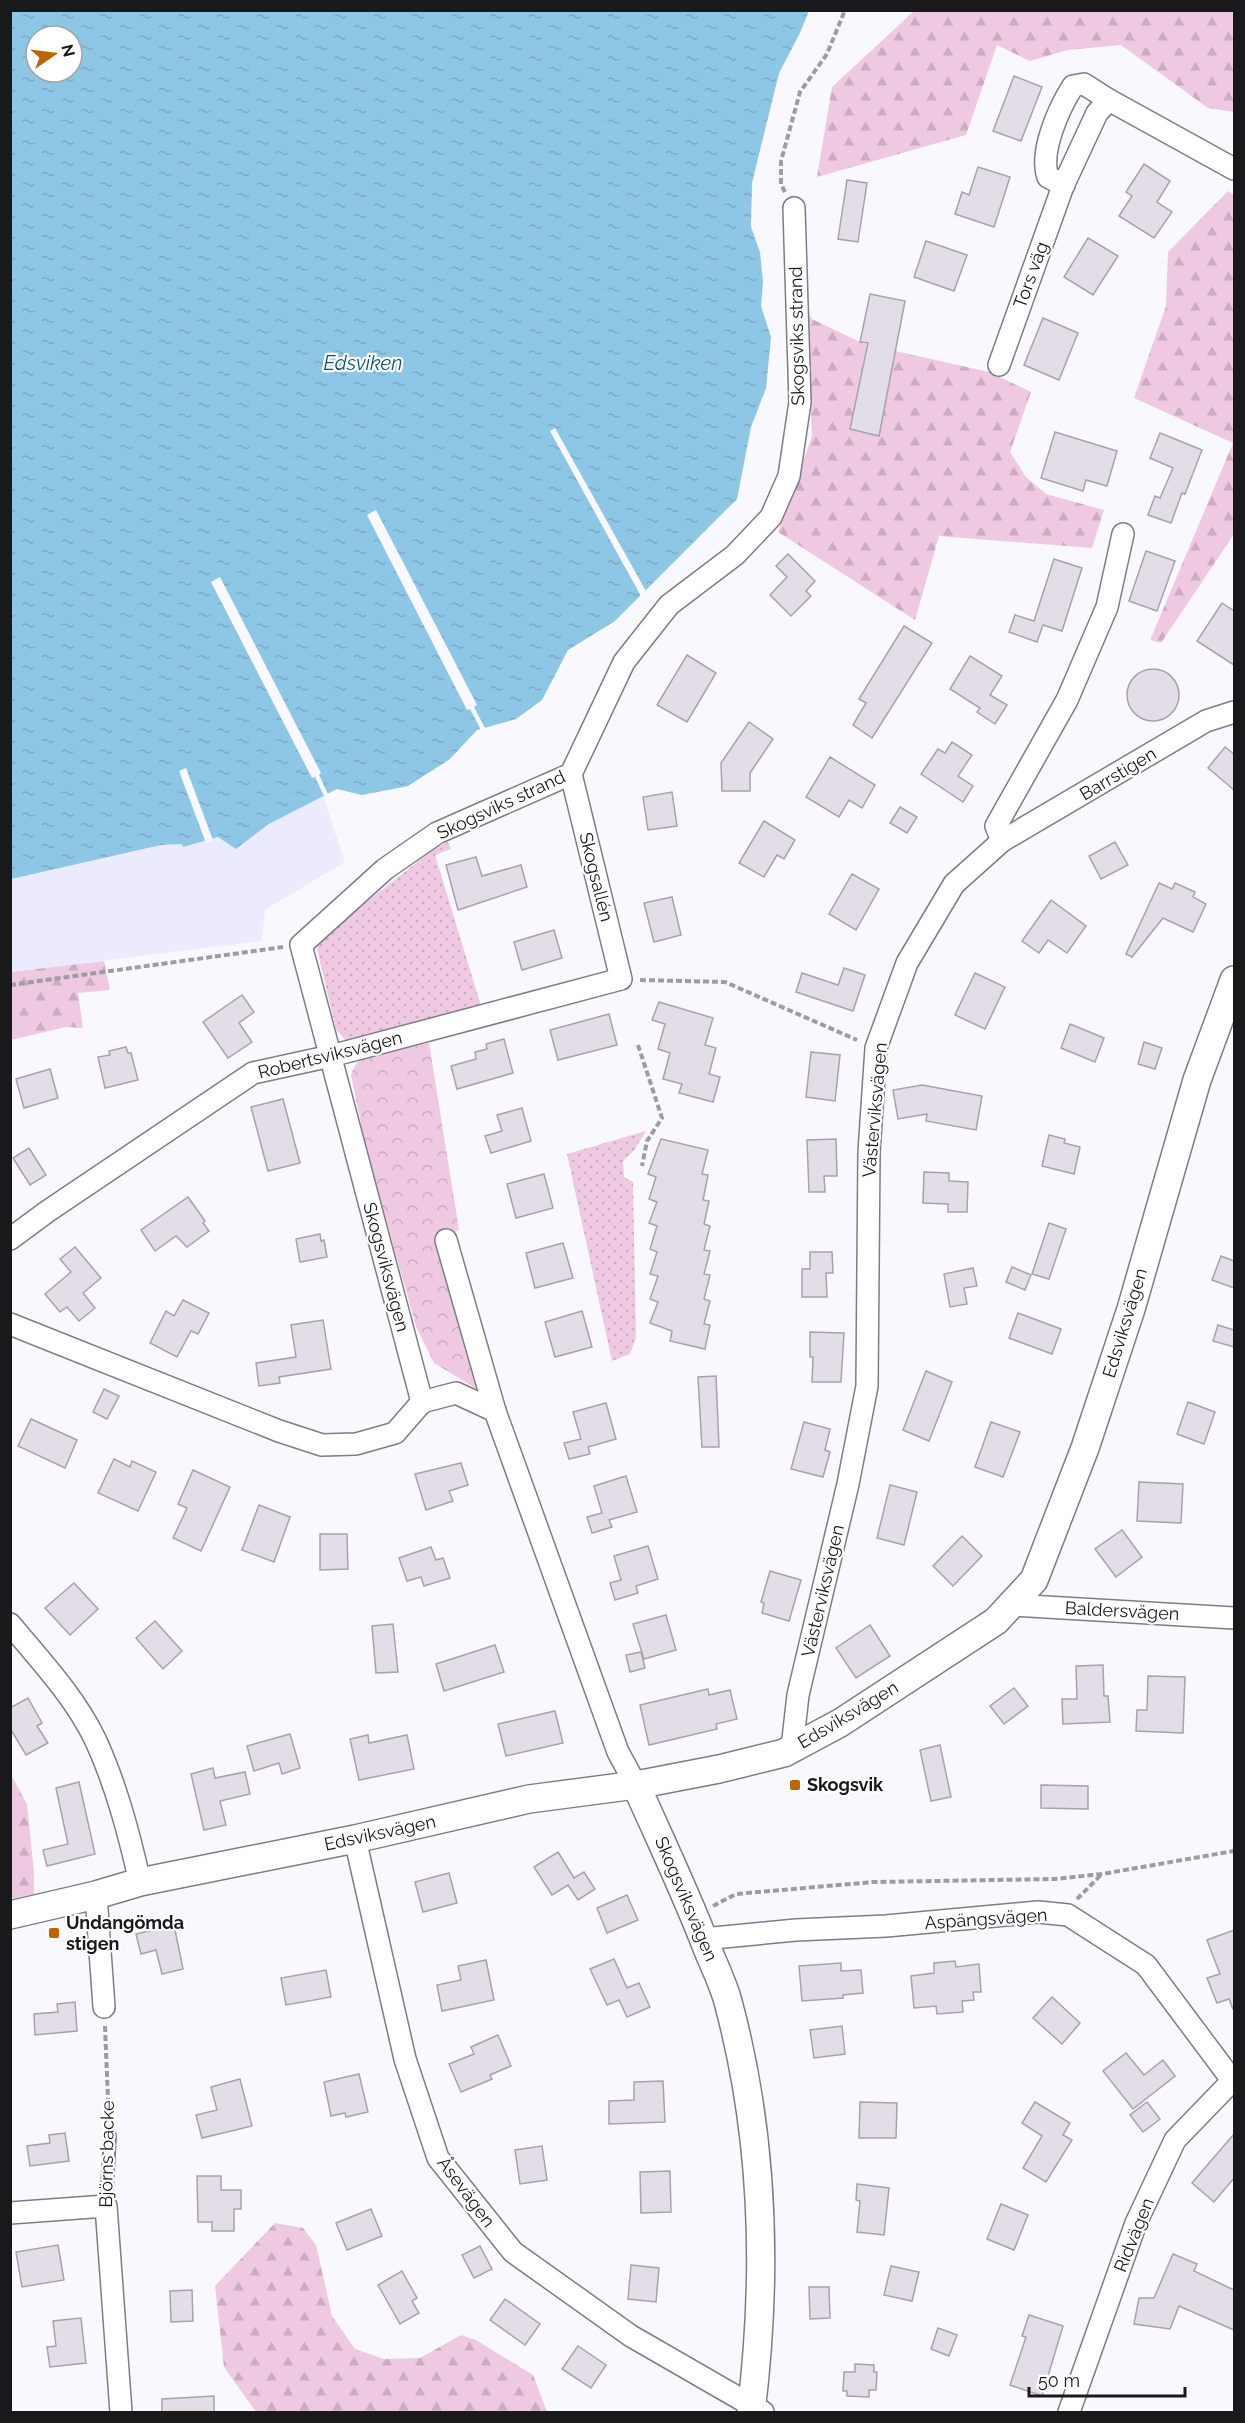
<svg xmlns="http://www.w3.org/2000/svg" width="1245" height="2423" font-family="Raleway,sans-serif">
  <defs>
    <pattern id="grass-dots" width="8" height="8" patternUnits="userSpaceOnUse" patternTransform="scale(1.5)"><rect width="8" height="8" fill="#eec9e1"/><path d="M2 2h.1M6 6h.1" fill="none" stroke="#ccacc0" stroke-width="1.8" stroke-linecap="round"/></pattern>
    <pattern id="forest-firs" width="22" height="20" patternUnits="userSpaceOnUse" patternTransform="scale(1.5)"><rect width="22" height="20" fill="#eec9e1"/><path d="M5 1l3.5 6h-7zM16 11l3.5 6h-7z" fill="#ccacc0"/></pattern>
    <pattern id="park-crowns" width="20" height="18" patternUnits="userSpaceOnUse" patternTransform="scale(1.5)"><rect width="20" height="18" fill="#eec9e1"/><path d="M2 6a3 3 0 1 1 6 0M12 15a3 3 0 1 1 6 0" fill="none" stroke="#ccacc0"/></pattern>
    <pattern id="water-ripples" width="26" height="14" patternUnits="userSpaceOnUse" patternTransform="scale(1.5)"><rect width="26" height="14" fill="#8ec6e6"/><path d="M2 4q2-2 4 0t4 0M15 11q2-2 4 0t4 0" fill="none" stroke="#7aaac5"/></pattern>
  </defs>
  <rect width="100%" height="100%" fill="#f8f8fe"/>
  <polygon fill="#ebebfd" points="323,795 345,862 265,910 262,941 11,972 10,879 161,845 182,844 183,847 218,837 236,849 269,824"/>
  <g fill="url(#grass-dots)">
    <polygon points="448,842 451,849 435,855 481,1006 364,1040 345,1040 336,1029 317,949 321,938 435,848"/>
    <polygon points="646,1131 635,1149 623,1161 624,1177 633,1182 636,1337 630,1354 612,1361 567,1154"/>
  </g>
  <g fill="url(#forest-firs)">
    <polygon points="1230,11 1234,14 1234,112 1208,108 1121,45 1068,50 1030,61 997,45 966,135 817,177 832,87 914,11"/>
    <polygon points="1228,191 1234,195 1234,534 1161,643 1151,640 1151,638 1233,443 1134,398 1166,306 1168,252"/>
    <polygon points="805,307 812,319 864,344 989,372 1031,392 1010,452 1026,477 1046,494 1104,510 1092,548 939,536 915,620 778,532 812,436"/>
    <polygon points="104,961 110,990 78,993 83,1028 66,1027 11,1040 11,972"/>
    <polygon points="10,1773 27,1804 34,1873 34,1894 11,1899"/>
    <polygon points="275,2223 303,2228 316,2245 332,2316 355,2349 384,2359 420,2358 461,2335 476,2340 533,2375 547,2412 256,2412 224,2367 215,2286"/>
  </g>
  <polygon fill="url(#park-crowns)" points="429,1043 459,1230 438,1239 477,1389 434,1363 416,1326 366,1148 351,1075 354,1067 360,1059"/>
  <path fill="url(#water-ripples)" fill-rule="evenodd" d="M11,11H809L799,35L779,73L752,183L751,227L760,252L763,282L761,306L771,337L766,388L751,427L737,499L615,621L568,650L542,700L516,719L477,730L450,759L408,786L362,795L337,789L269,824L236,849L218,837L183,847L182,844L161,845L11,879ZM36,36H72V72H36Z"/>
  <g fill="#f8f8fe">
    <polygon points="555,428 647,593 642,598 550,431"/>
    <polygon points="376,510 477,705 474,707 485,728 481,730 470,709 467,710 367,515"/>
    <polygon points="220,577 321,773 319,775 328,794 324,796 315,777 312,778 211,582"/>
    <polygon points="186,768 213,840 206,843 179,771"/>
  </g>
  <g fill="#e3dde7" stroke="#a7a2ab" stroke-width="1.5">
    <polygon points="1014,76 1042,87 1021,141 993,131"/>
    <polygon points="1144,164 1170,181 1157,202 1172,212 1154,238 1119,216 1132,196 1126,192"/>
    <polygon points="978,167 1010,177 994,227 955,214 962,192 969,195"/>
    <polygon points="847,180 867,183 858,242 838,239"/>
    <polygon points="1088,238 1118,256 1093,295 1064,277"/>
    <polygon points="926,241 967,255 954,291 914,277"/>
    <polygon points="870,294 905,301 879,436 850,429 868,343 860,342"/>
    <polygon points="1043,318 1078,333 1059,380 1024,365"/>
    <polygon points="1055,432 1117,451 1107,486 1086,480 1083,491 1041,478"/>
    <polygon points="1160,433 1202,450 1185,494 1182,493 1171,523 1148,515 1155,496 1160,498 1173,468 1150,458"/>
    <polygon points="1146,551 1175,561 1157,611 1129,601"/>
    <polygon points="788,554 815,581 806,591 811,596 791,616 770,595 787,577 776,566"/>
    <polygon points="1054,559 1082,568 1062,631 1043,625 1037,642 1009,632 1015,615 1034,621"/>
    <polygon points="1222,603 1234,611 1234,665 1197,641"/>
    <polygon points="904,626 932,643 872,738 853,725 866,703 859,699"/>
    <polygon points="687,655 716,673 687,722 657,705"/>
    <polygon points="970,656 1002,676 990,695 1007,705 995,724 977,712 980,708 950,689"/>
    <circle cx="1153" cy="695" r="26"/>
    <polygon points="749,722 773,739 750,773 750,791 722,791 721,763"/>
    <polygon points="952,742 972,755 958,776 973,786 963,802 921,774 938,749 945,753"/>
    <polygon points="1225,747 1234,754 1234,790 1208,768"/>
    <polygon points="830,757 875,785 862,808 849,800 839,817 806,797"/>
    <polygon points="672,792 677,826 648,830 643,797"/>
    <polygon points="900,807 917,817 907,833 890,823"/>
    <polygon points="764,821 795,840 784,859 777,855 764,877 739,863"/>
    <polygon points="1115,842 1128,865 1101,879 1089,856"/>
    <polygon points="476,857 482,876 521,865 527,887 458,910 446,865"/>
    <polygon points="852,874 879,889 856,930 829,914"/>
    <polygon points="1159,883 1172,889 1175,883 1195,892 1193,897 1206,904 1193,932 1163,918 1132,957 1126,954"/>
    <polygon points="672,897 681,935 654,942 644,903"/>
    <polygon points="1051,900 1086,926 1067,953 1048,940 1039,953 1022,941"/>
    <polygon points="554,930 562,958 522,970 514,942"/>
    <polygon points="844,968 865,975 853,1011 796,992 802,973 838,985"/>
    <polygon points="975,973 1005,987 985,1029 955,1015"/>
    <polygon points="242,995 254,1012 239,1023 252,1042 228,1058 203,1022"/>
    <polygon points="659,1002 713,1018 705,1045 716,1048 709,1074 720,1077 713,1102 679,1093 682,1084 663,1079 670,1053 658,1049 665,1024 652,1020"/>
    <polygon points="609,1014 617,1045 558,1060 550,1030"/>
    <polygon points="1070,1024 1104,1038 1095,1062 1061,1048"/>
    <polygon points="504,1039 513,1073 457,1089 451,1066 476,1059 475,1052 487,1049 486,1044"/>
    <polygon points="1144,1042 1162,1048 1155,1069 1138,1064"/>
    <polygon points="126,1047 128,1053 131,1053 138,1080 105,1088 98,1057 110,1055 109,1051"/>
    <polygon points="811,1052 840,1055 835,1101 806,1097"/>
    <polygon points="50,1069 58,1098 24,1108 16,1079"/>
    <polygon points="922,1085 982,1096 976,1130 926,1121 927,1114 898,1119 893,1090"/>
    <polygon points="283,1099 300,1163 268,1171 251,1107"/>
    <polygon points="522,1108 531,1141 491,1153 485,1136 502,1131 497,1115"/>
    <polygon points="1049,1135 1065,1139 1064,1143 1080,1147 1074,1174 1042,1166"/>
    <polygon points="661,1139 708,1150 702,1174 708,1175 703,1200 709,1201 704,1224 710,1226 704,1250 710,1251 704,1274 710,1275 704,1299 710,1301 704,1324 710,1325 705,1349 670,1341 672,1331 650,1323 658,1302 650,1299 658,1276 650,1274 657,1252 650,1249 657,1226 649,1223 657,1202 649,1199 656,1177 648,1174"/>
    <polygon points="836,1139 837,1176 824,1176 825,1192 809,1192 807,1140"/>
    <polygon points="29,1148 46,1175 30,1185 13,1158"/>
    <polygon points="924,1172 949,1173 949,1181 968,1182 967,1212 948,1212 948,1204 923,1203"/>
    <polygon points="544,1174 553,1208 516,1218 507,1184"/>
    <polygon points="188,1197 205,1221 203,1223 209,1231 187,1247 176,1236 155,1251 141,1230"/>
    <polygon points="1049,1223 1066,1229 1049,1279 1032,1274"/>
    <polygon points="320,1234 321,1241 324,1240 327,1257 300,1262 296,1239"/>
    <polygon points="563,1243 573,1278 535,1288 526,1253"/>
    <polygon points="75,1247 101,1278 83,1293 95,1308 79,1321 67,1307 60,1312 45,1294 71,1272 60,1259"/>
    <polygon points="810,1252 832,1252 833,1273 826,1273 827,1297 802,1297 802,1269 810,1269"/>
    <polygon points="1221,1256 1234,1261 1234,1288 1212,1280"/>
    <polygon points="1012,1267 1031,1275 1025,1290 1006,1282"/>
    <polygon points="973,1268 977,1286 964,1288 967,1304 950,1307 944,1274"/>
    <polygon points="183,1300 209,1313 198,1334 191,1331 177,1357 150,1343 166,1311 174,1316"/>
    <polygon points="582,1311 592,1347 555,1357 545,1322"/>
    <polygon points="1018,1313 1061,1329 1052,1354 1009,1338"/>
    <polygon points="323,1320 331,1369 279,1377 280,1383 259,1386 256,1363 296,1357 291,1325"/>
    <polygon points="1218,1325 1234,1330 1234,1347 1213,1341"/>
    <polygon points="810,1332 844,1333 841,1382 812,1382 813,1357 810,1357"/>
    <polygon points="926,1371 952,1382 929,1441 903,1430"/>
    <polygon points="716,1376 719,1447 702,1447 698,1377"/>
    <polygon points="104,1389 119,1396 107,1419 93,1412"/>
    <polygon points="1188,1402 1215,1412 1204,1444 1177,1434"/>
    <polygon points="606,1403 616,1439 588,1447 590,1454 569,1459 564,1443 581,1439 573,1412"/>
    <polygon points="31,1419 77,1440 65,1468 18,1446"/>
    <polygon points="804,1422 830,1429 825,1450 830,1452 823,1477 791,1469"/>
    <polygon points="991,1422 1020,1432 1003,1477 975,1467"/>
    <polygon points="114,1459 130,1467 132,1461 156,1472 138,1511 98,1493"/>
    <polygon points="461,1463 468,1485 449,1491 453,1501 426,1510 415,1474"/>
    <polygon points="193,1470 230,1487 201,1551 173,1538 187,1508 178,1504"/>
    <polygon points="626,1476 637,1512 609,1520 612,1527 592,1533 587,1517 602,1513 594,1486"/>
    <polygon points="1139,1482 1183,1484 1181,1523 1137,1521"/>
    <polygon points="890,1485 917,1492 904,1545 877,1538"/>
    <polygon points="259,1505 290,1517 274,1562 242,1550"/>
    <polygon points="1122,1530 1142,1557 1116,1577 1095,1549"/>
    <polygon points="320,1534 347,1534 348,1569 320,1570"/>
    <polygon points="962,1536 982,1556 953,1586 933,1566"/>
    <polygon points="648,1546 658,1579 636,1586 638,1593 615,1600 610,1583 621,1580 614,1556"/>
    <polygon points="431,1547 436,1560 443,1558 450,1578 424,1586 421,1577 407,1581 399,1558"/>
    <polygon points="770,1571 801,1580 789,1621 762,1613 764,1603 761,1602"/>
    <polygon points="74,1583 98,1609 70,1635 45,1608"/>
    <polygon points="666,1615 676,1650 644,1659 633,1624"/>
    <polygon points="155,1621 182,1651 163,1669 136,1638"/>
    <polygon points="393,1624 398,1672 376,1673 372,1626"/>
    <polygon points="870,1625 890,1656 856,1678 836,1648"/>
    <polygon points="495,1645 504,1672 444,1691 436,1664"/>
    <polygon points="641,1652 645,1668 630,1672 626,1655"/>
    <polygon points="1103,1665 1104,1696 1108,1696 1110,1722 1063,1724 1062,1699 1077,1699 1076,1666"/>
    <polygon points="1148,1676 1185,1677 1183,1733 1136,1731 1137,1710 1147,1710"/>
    <polygon points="1014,1688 1028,1706 1004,1724 990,1706"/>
    <polygon points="708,1689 709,1695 730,1690 737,1719 716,1724 717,1729 649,1745 640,1705"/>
    <polygon points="28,1698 42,1723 37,1726 48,1743 26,1755 10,1728 10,1708"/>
    <polygon points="555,1711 563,1743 506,1756 498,1724"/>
    <polygon points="290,1734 300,1768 282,1774 279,1763 254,1771 247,1746"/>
    <polygon points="368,1735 369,1743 407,1735 414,1769 359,1780 350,1739"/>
    <polygon points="940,1745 951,1797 931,1801 920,1750"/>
    <polygon points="213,1768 215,1778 245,1772 250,1794 220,1801 226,1825 204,1830 191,1774"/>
    <polygon points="79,1782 95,1854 47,1866 43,1850 68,1844 56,1788"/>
    <polygon points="1041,1785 1088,1786 1088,1809 1041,1808"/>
    <polygon points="558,1852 574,1878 584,1872 595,1889 578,1900 568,1885 552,1895 534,1867"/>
    <polygon points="449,1873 457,1903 423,1912 415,1882"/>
    <polygon points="627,1895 638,1920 607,1933 597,1908"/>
    <polygon points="174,1925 183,1969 162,1974 156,1950 141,1954 136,1934"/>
    <polygon points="1234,1930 1234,2009 1233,2009 1229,1999 1217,2003 1207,1978 1220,1974 1207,1940"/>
    <polygon points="614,1959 627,1988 639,1983 650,2007 627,2017 619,2000 607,2005 590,1969"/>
    <polygon points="486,1960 494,2000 442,2011 437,1985 461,1980 458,1966"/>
    <polygon points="955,1961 956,1967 979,1964 981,1992 973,1992 974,2000 962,2001 963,2012 937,2014 936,2006 914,2008 911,1976 934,1973 934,1963"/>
    <polygon points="841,1963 841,1971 861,1970 863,1993 843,1995 843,1998 802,2001 799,1966"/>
    <polygon points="326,1970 331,1997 286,2005 281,1978"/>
    <polygon points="1052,1997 1080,2023 1062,2044 1033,2018"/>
    <polygon points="75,2002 77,2031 35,2035 34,2014 58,2012 57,2004"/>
    <polygon points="842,2026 845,2054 814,2058 810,2030"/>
    <polygon points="498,2035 511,2066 490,2075 492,2079 461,2092 449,2064 474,2054 471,2047"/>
    <polygon points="1126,2053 1144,2075 1163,2060 1175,2076 1133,2109 1103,2071"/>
    <polygon points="359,2074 368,2112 346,2117 345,2113 331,2116 324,2082"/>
    <polygon points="240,2079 252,2126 202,2138 196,2115 217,2110 211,2087"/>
    <polygon points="663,2081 665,2122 609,2124 609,2101 634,2100 634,2082"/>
    <polygon points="860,2102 897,2103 896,2138 859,2138"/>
    <polygon points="1035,2102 1070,2123 1063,2135 1072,2140 1046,2182 1023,2168 1042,2136 1022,2123"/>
    <polygon points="1147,2102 1160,2119 1143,2132 1130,2115"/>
    <polygon points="65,2133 69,2161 30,2166 27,2146 50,2143 49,2135"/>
    <polygon points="1234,2134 1234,2178 1214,2202 1192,2183"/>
    <polygon points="542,2146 547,2180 520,2184 515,2150"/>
    <polygon points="670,2171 671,2212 641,2213 640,2172"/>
    <polygon points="197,2176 221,2176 221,2190 241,2190 241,2209 234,2209 234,2231 212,2231 212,2222 198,2222"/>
    <polygon points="857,2184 889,2188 884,2235 857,2232 860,2201 856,2200"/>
    <polygon points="1001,2204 1028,2215 1014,2250 987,2239"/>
    <polygon points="371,2209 382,2236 347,2250 336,2223"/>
    <polygon points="58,2245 64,2280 22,2287 16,2252"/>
    <polygon points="480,2246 492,2269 474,2278 462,2255"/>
    <polygon points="1173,2254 1197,2264 1194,2271 1234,2290 1234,2330 1179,2306 1170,2329 1134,2324 1139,2298 1154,2298"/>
    <polygon points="631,2265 659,2268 656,2302 628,2299"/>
    <polygon points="891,2266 919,2272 912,2301 884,2295"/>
    <polygon points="402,2271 417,2298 412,2301 419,2313 400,2324 378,2285"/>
    <polygon points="809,2287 829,2287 830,2318 810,2319"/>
    <polygon points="192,2290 193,2321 171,2322 170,2291"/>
    <polygon points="505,2299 540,2324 525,2345 490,2320"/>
    <polygon points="1029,2315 1063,2326 1042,2396 1010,2385 1026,2337 1022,2336"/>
    <polygon points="81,2318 86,2363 50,2367 47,2347 56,2346 53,2321"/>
    <polygon points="938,2328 957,2335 949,2356 931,2349"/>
    <polygon points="578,2346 606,2365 591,2388 562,2369"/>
    <polygon points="855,2364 874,2365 874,2372 877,2372 876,2390 869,2390 869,2397 847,2396 847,2391 843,2391 844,2372 855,2372"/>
    <polygon points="214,2396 214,2412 162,2412 162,2399"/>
  </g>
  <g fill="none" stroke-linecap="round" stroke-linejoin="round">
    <g stroke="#7d7d86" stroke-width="14">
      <polyline id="service" points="106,2206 110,2136"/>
    </g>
    <g stroke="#7d7d86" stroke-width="24">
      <g id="minor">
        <path d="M1064,185L1048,177C1039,152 1059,108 1073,86L1084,84L1109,100"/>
        <polyline points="999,365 1063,186 1097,113 1109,100 1234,169"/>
        <polyline points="1002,841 996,826 1067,700 1107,607 1123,534"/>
        <polyline points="10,1239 48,1211 253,1073 331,1056 621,979 571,774"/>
        <polyline points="446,1240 495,1411"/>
        <polyline points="10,1324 279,1431 322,1445 356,1444 395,1433 422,1402"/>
        <polyline points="422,1402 301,945 385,869 437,833 571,774 624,662 669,605 735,555 771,517 789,476 800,402 794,208"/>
        <polyline points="422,1402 456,1393 495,1411 618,1752 636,1785"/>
        <polyline points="1010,1605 1234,1618"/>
        <path d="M10,1624C40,1660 74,1696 95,1739C116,1784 129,1834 140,1882"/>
        <polyline points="792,1748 798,1695 848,1484 867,1386 869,1152 876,1048 907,963 954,884 1002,841 1206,721 1234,712"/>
        <polyline points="355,1839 405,2059 438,2158 513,2252 631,2336 763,2412"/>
        <polyline points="96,1895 104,2007"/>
        <polyline points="703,1939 796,1930 886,1926 1038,1912 1068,1915 1146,1965 1232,2080"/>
        <polyline points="10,2213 106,2206 121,2412"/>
        <polyline points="1069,2412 1136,2223 1175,2140 1234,2079"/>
      </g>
    </g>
    <g stroke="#7d7d86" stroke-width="30">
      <g id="tertiary">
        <path d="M636,1785C659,1837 684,1889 705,1943C712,1961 721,1979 727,1998C764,2133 768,2274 751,2412"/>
        <polyline points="10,1915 96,1895 140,1882 355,1839 529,1799 636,1785 719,1769 784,1753 840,1723 996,1621 1034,1580 1085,1448 1131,1309 1197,1080 1234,980"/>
      </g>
    </g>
    <g stroke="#9c9ca1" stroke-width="4" stroke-dasharray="6 3" stroke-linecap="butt">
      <polyline points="785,192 781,184 781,161 800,92 827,54 845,10"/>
      <polyline points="640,980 725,982 857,1040"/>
      <polyline points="10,985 283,947"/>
      <polyline points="638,1045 662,1118 647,1141 642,1166"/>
      <polyline points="1077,1899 1101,1875"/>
      <polyline points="713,1906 736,1894 873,1882 1055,1879 1102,1874 1234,1851"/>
      <polyline points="105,2026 109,2124"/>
    </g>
    <use href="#service" stroke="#fff" stroke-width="10"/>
    <use href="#minor" stroke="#fff" stroke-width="21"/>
    <use href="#tertiary" stroke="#fff" stroke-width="27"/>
  </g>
  <g fill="#be6503" stroke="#fff" stroke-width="2">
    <rect x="789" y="1779" width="12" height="12" rx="3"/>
    <rect x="48" y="1927" width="12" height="12" rx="3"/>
  </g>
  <g text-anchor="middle" stroke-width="4.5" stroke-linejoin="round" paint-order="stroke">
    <g font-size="18" fill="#19191c" stroke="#fff">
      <text transform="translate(1031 275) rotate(-70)" y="6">Tors väg</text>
      <text transform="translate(797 336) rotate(-91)" y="6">Skogsviks strand</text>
      <text transform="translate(1118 774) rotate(-31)" y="6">Barrstigen</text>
      <text transform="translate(501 805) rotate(-25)" y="6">Skogsviks strand</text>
      <text transform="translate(596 877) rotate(76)" y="6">Skogsallén</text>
      <text transform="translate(330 1055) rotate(-14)" y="6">Robertsviksvägen</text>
      <text transform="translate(875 1110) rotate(-85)" y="6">Västerviksvägen</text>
      <text transform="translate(386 1267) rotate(75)" y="6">Skogsviksvägen</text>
      <text transform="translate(1125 1323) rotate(-73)" y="6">Edsviksvägen</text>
      <text transform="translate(823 1591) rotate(-77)" y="6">Västerviksvägen</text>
      <text transform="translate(1122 1611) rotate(3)" y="6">Baldersvägen</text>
      <text transform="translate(848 1715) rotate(-31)" y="6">Edsviksvägen</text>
      <text transform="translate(380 1833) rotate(-12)" y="6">Edsviksvägen</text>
      <text transform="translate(686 1899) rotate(67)" y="6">Skogsviksvägen</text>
      <text transform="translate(986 1919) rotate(-4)" y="6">Aspängsvägen</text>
      <text transform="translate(107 2154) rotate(-89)" y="6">Björns backe</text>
      <text transform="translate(466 2192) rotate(53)" y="6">Åsevägen</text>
      <text transform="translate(1134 2235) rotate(-68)" y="6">Ridvägen</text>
    </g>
    <g font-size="18" font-weight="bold" fill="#19191c" stroke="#fff" text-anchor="start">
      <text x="807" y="1791">Skogsvik</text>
      <text x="66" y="1929">Undangömda<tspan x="66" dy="21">stigen</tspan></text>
    </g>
    <g font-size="20" font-style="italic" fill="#0b5372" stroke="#fff">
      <text x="363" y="370">Edsviken</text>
    </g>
  </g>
  <rect width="1245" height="2423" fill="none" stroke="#19191c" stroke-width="24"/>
  <g transform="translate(54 54) rotate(76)"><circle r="28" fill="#ffffff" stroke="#a3a3a4" stroke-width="1.5"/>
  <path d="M0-4.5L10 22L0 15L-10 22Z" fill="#be6503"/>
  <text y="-9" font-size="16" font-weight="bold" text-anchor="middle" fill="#19191c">N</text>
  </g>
  <path d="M1029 2387v9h156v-9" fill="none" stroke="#19191c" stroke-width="3"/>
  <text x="1038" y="2387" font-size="18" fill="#19191c" stroke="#ffffff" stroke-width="4.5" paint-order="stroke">50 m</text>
</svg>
